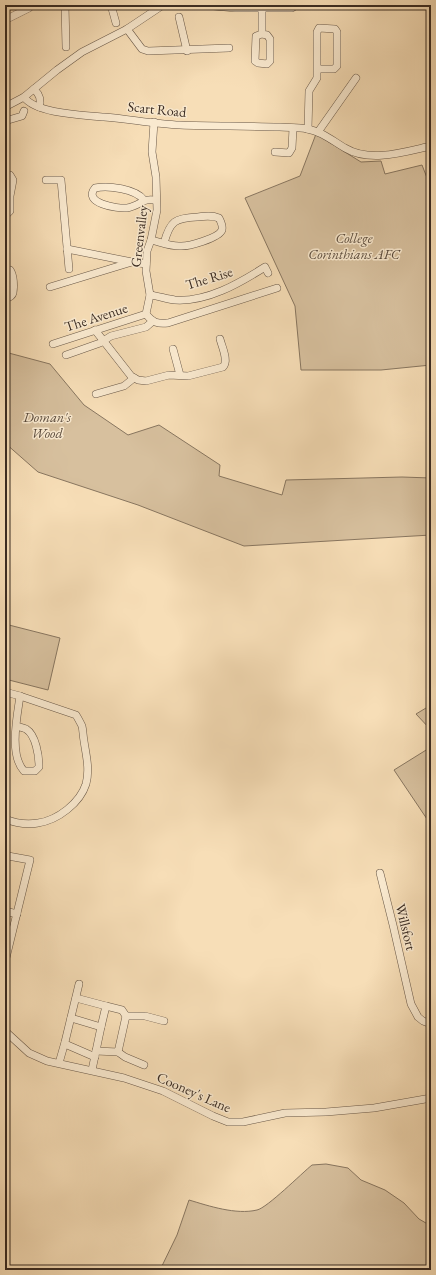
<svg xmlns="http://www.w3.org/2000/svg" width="436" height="1275" font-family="'EB Garamond',serif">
  <rect width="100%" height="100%" fill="#f7deb7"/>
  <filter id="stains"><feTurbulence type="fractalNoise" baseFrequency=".005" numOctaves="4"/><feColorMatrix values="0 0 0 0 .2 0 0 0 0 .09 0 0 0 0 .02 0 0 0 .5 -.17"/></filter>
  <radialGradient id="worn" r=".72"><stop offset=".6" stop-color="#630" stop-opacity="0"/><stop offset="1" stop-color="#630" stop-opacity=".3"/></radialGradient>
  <g fill="#d7c09e" stroke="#887660">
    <polygon points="316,134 361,162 381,161 385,174 422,165 431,188 431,365 381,370 301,370 295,306 245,198 300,176"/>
    <polygon points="5,352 50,364 84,405 128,435 159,425 220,465 219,476 282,495 286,480 402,477 431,478 431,535 244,546 138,505 38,472 5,443"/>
    <polygon points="5,624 60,638 48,690 5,679"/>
    <polygon points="431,705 431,730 416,714"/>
    <polygon points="431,747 431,825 394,770"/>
    <path d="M326,1164L348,1168L361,1180L385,1190L404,1203L419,1219L431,1226V1270H160L177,1235L189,1200C209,1206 236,1215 257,1210C267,1208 302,1173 312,1165Z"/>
  </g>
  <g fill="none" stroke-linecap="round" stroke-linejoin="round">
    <g stroke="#695848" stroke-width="8">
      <g id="minor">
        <polyline points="65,5 66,47"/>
        <polyline points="111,5 116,23"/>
        <polyline points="203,5 235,8 292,8 296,5"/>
        <polyline points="179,17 187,51"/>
        <polyline points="5,20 29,8 31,5"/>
        <polyline points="127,29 142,49 148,51 229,48"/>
        <polyline points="262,34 256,36 255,61 258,63 267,64 270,61 270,39 267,35 262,34 262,8"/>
        <path d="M34,89C39,94 42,99 39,107"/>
        <path d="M24,97C36,114 84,115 104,117C129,119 155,124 180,125C213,126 247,126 280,127C289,128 298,127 307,129C321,131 333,141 345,148C370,163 404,152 431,146"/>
        <polyline points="5,107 24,97 57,70 82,52 127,29 163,5"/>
        <polyline points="5,121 22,116 24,111"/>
        <path d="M154,122L152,152L156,177L157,210L151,240L147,251L146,271L150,295L146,314C153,323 158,324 168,323L277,288"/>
        <polyline points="308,129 309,91 317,78 317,32 319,28 335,29 337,32 337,66 334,69 317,69"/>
        <polyline points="318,132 356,78"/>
        <polyline points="275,152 289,153 292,148 293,128"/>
        <polyline points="5,176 10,175 13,180 10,196 10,211 5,216"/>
        <polyline points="46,180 61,180 69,269"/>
        <path d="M144,200C136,189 108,185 95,188C82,203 117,209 127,208C134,207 138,204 144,201C147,199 153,200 156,200"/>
        <path d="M151,240C160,242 170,246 179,246C188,247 219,238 222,230C223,225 221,222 219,218C212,215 205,216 197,217C175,218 170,221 164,243"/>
        <polyline points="67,249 132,262 146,264"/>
        <path d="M5,269L10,270C14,275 14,287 13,293C12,297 8,298 5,299"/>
        <polyline points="50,287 132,262"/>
        <path d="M150,295C158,296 167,299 175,300C207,302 238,284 265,267L268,273"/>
        <path d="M95,330L131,376L138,380L146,381L169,375L188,376L223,367C229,361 222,347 220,339"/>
        <polyline points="53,344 146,314"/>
        <polyline points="173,349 180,375"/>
        <polyline points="66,355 100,343 111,336 146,327 153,321"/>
        <polyline points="96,394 124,386 134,378"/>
        <path d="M5,692L20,696L76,715C78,718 80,722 82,726C83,730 83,736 84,741C86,755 90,769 86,784C80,803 58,820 38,823C27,825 15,823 5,819"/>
        <path d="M16,726C19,727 24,728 26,729C36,735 39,756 39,767L35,771H24C9,755 17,717 20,696"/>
        <polyline points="380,873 393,925 411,1004 418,1017 423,1021 431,1024"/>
        <polyline points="5,911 17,914"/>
        <polyline points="5,962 30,860 8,856"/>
        <polyline points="126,1016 145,1016 164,1021"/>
        <polyline points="71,1018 101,1027 106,1006 76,998"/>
        <polyline points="5,1031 29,1053 47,1061 124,1078 163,1091 213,1116 228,1122 243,1122 285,1113 326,1112 374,1108 431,1098"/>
        <polyline points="65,1044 95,1057"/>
        <polyline points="96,1051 118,1052 126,1016 122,1010 106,1006"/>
        <polyline points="118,1052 125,1057 144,1065"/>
        <polyline points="59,1063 65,1042 79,984"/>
        <polyline points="92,1070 101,1027"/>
      </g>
    </g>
    <use href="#minor" stroke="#faead0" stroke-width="7"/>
  </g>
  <g text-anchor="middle" stroke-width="3" stroke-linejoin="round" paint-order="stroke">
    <g font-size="14" fill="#3a2c23" stroke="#faead0">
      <text transform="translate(157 109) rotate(6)" y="5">Scart Road</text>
      <text transform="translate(139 236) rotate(-83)" y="5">Greenvalley</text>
      <text transform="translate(209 278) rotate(-17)" y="5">The Rise</text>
      <text transform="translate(96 317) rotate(-18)" y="5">The Avenue</text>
      <text transform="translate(406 927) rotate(76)" y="5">Willsfort</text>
      <text transform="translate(194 1092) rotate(24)" y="5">Cooney's Lane</text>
    </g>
    <g font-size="14" font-style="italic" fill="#594a3c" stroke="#faead0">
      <text x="354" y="243">College<tspan x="354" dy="16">Corinthians AFC</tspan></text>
      <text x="47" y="422">Doman's<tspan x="47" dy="16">Wood</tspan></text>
    </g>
  </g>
  <rect width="436" height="1275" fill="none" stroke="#f7deb7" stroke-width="20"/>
  <rect x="6" y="6" width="424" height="1263" fill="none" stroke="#3a2c23" stroke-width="2"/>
  <rect x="10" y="10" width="416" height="1255" fill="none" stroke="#3a2c23"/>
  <rect width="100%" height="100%" filter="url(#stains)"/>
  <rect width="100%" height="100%" fill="url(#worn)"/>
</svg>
